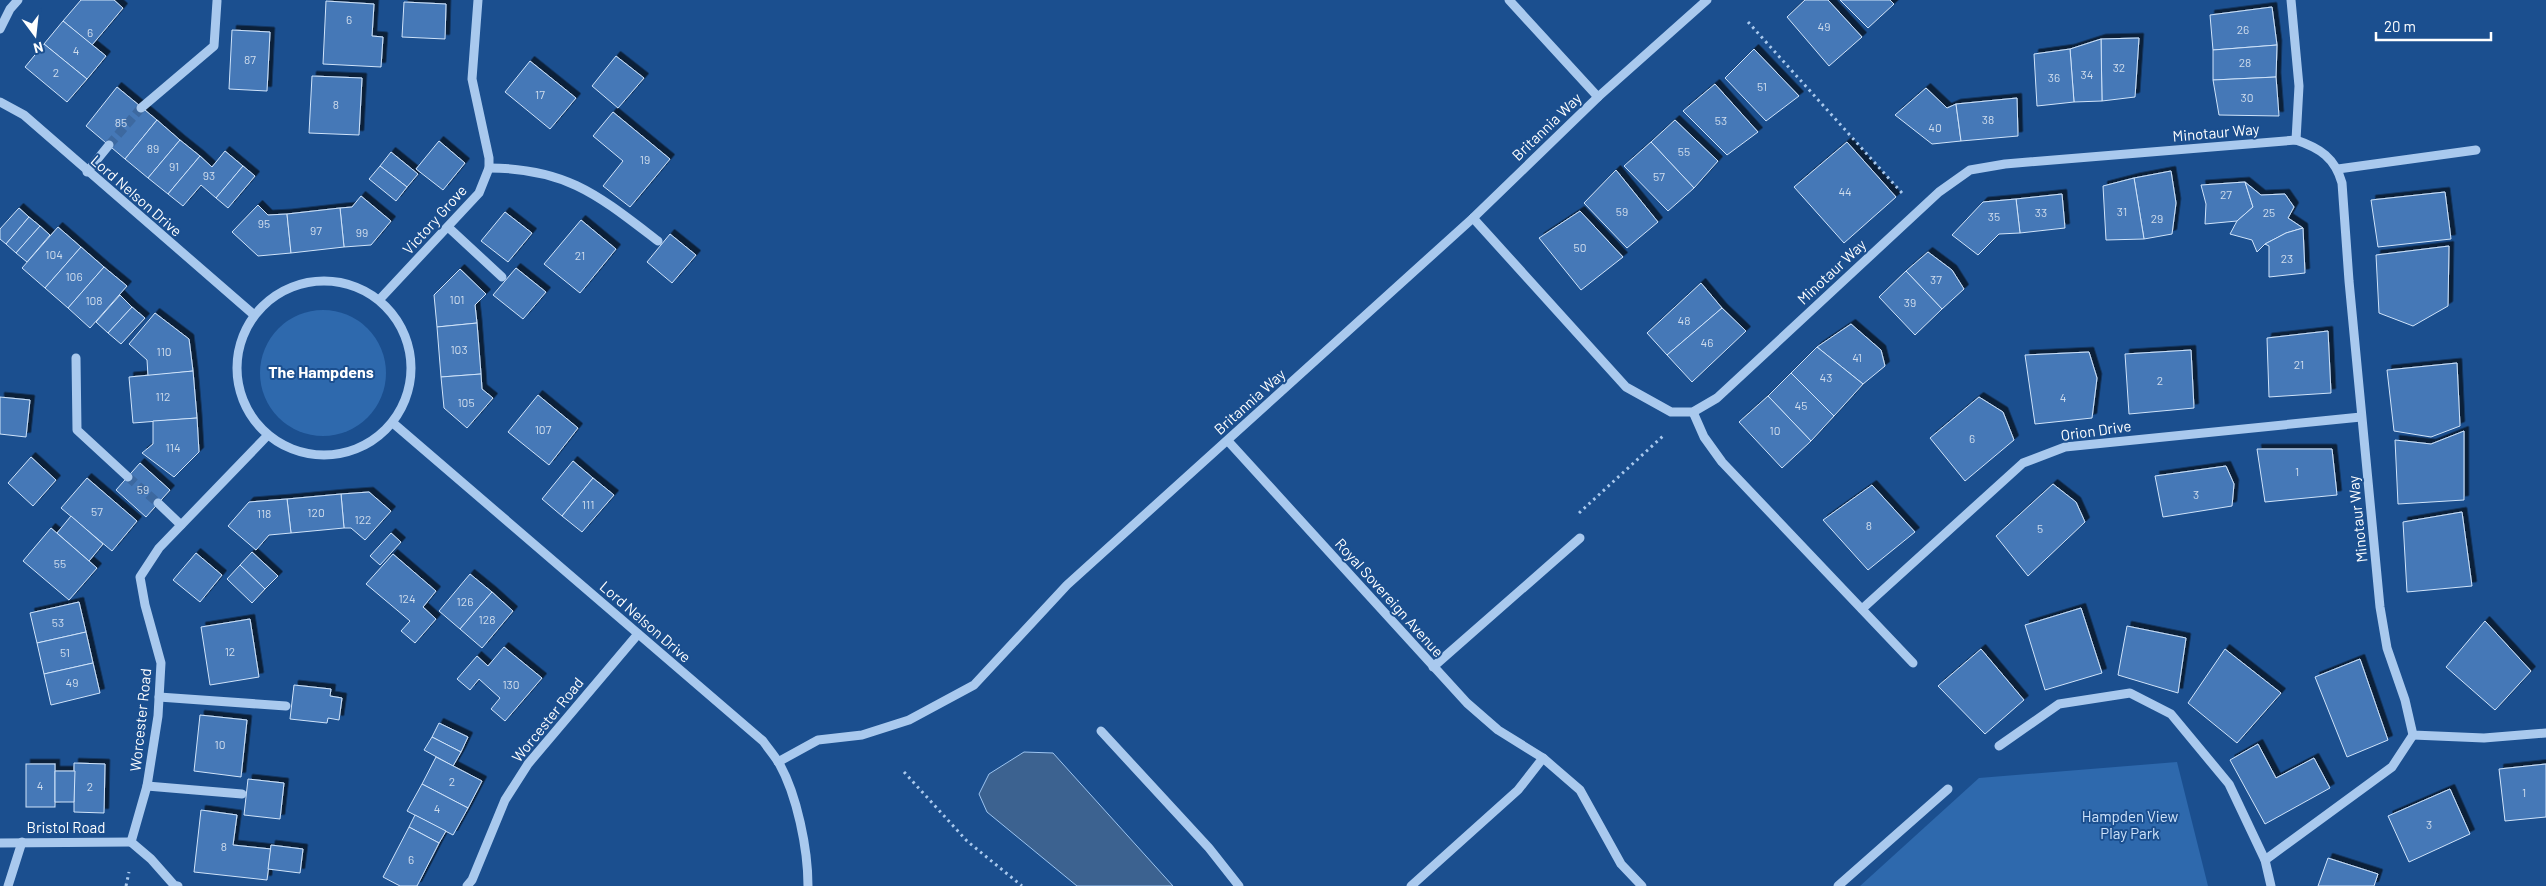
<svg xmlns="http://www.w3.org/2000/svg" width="2546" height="886" font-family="Barlow,sans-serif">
  <defs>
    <filter id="shadow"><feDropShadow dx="4.5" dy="-4.5" stdDeviation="0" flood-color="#0009"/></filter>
  </defs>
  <rect width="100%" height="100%" fill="#1b4f8f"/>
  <g fill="#2e69ad">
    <circle cx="323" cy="373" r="63"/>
    <polygon points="2177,762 2208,886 1860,886 1979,778"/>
  </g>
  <polygon fill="#3c6290" stroke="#9cc4f0" points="1024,752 1053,753 1173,886 1077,886 987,812 979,794 989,774"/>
  <g fill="#4478b7" stroke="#cfe3fa" filter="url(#shadow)">
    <polygon points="81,0 114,0 123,8 92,45 63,21"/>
    <polygon points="1805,0 1828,0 1862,37 1829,66 1787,17"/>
    <polygon points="1840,0 1890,0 1894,4 1868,28"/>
    <polygon points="326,1 374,4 372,36 383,37 381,67 323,64"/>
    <polygon points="404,2 446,4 445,39 402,37"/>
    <polygon points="2272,7 2277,45 2213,50 2210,15"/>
    <polygon points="63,21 106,56 87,79 44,44"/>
    <polygon points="232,30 270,32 267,91 229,89"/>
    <polygon points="2139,38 2135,97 2102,101 2101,39"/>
    <polygon points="2101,39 2102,101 2074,102 2070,49"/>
    <polygon points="44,44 87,79 67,102 25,67"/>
    <polygon points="2277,45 2276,77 2213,80 2213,50"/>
    <polygon points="1754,49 1799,96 1766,121 1725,78"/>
    <polygon points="2070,49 2074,102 2037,106 2034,54"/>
    <polygon points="616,56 644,78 618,108 592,86"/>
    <polygon points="530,61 576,98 550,129 505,92"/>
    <polygon points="312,76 362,78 359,135 309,133"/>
    <polygon points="2276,77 2279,116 2219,115 2213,80"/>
    <polygon points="1715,84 1758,132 1727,155 1683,111"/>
    <polygon points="117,87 157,120 125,159 86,126"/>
    <polygon points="1926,88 1947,108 1956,104 1961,141 1932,144 1895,115"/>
    <polygon points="2017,98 2018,136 1961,141 1956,104"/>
    <polygon points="613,112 670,159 630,207 603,186 623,161 593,136"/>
    <polygon points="157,120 180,140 148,178 125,159"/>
    <polygon points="1675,120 1718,161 1694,188 1651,142"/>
    <polygon points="180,140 200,156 168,194 148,178"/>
    <polygon points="439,141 465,163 443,190 416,169"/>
    <polygon points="1651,142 1694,188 1668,211 1624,166"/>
    <polygon points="1847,142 1896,197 1844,243 1794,187"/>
    <polygon points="225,151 243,166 216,198 201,185 183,206 168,194 200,156 212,167"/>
    <polygon points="391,152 418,174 407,187 380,166"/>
    <polygon points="243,166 255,176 228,208 216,198"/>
    <polygon points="380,166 407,187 396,201 369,179"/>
    <polygon points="1616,170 1658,222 1627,248 1584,203"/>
    <polygon points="2171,171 2176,203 2172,234 2144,239 2134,178"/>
    <polygon points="2134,178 2144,239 2106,240 2103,186"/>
    <polygon points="2245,182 2253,207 2237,221 2205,224 2206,204 2201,185"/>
    <polygon points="2245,182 2261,195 2285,194 2294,207 2288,218 2303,228 2286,233 2265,244 2257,252 2252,240 2230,234 2237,221 2253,207"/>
    <polygon points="2445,192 2451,239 2378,247 2371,200"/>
    <polygon points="2062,194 2065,228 2020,233 2016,199"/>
    <polygon points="361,196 391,221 371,245 344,247 340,208 352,207"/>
    <polygon points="2016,199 2020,233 1999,234 1978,255 1952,235 1983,202"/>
    <polygon points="258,205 268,215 287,214 291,253 258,256 232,232"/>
    <polygon points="19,208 29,217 6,244 0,239 0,229"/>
    <polygon points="340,208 344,247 291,253 287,214"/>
    <polygon points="1580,211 1623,257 1581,290 1539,238"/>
    <polygon points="505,212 532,233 508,262 481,241"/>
    <polygon points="29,217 40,226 16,253 6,244"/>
    <polygon points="581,220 616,249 580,293 544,264"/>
    <polygon points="40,226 50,235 27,262 16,253"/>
    <polygon points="58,227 81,247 45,288 22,268"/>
    <polygon points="2303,228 2305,273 2269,277 2269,246 2265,244 2286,233"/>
    <polygon points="670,234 696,255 672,283 647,262"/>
    <polygon points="2449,246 2448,306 2413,326 2379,313 2376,255"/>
    <polygon points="81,247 104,267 68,308 45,288"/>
    <polygon points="1928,252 1952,270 1964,289 1942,309 1906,271"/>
    <polygon points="104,267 127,286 90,328 68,308"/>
    <polygon points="516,268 546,292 523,319 493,295"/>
    <polygon points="460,269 486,294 475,305 477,323 437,327 434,295"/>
    <polygon points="1906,271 1942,309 1915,335 1879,297"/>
    <polygon points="1701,283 1722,308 1667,355 1647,333"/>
    <polygon points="120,295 132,307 108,333 96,322"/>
    <polygon points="132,307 145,318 121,344 108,333"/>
    <polygon points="1722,308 1746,331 1692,382 1667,355"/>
    <polygon points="155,313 189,339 193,371 148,376 147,360 129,344"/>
    <polygon points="477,323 481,374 441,377 437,327"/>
    <polygon points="1851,324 1881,350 1885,366 1863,384 1817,347"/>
    <polygon points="2328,331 2331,393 2269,397 2267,338"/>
    <polygon points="1817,347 1863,384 1834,416 1791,373"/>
    <polygon points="2191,350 2194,408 2129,414 2125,354"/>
    <polygon points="2089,352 2097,378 2092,418 2035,424 2025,355"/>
    <polygon points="2457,363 2460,426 2431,437 2394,431 2387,370"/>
    <polygon points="193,371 197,418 133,423 129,377"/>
    <polygon points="1791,373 1834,416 1811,441 1768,396"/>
    <polygon points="481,374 482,389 493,398 467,428 444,408 441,377"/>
    <polygon points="538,395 578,428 549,465 508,432"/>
    <polygon points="1768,396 1811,441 1782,468 1739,422"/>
    <polygon points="0,397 30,400 26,437 0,434"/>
    <polygon points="1979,397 2003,412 2014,440 1965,481 1930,438"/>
    <polygon points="197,418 199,452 174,477 142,453 153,444 153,421"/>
    <polygon points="2464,431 2464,500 2398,504 2395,440 2431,444"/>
    <polygon points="2257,449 2332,449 2337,495 2265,502"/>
    <polygon points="31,457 56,480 33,506 8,483"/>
    <polygon points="573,461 593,478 562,516 542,499"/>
    <polygon points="140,463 170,490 146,517 116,490"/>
    <polygon points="2226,466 2234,484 2232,506 2163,517 2155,476"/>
    <polygon points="87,478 137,521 112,551 61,508"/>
    <polygon points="593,478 614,495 582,532 562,516"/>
    <polygon points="2053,484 2076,502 2085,522 2028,576 1996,536"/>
    <polygon points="1872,485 1915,532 1868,570 1823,520"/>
    <polygon points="369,492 391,511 365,540 351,528 344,528 341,494"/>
    <polygon points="341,494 344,528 291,533 287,499"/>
    <polygon points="287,499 291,533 269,535 256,550 228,526 249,502"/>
    <polygon points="2462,512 2472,586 2407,592 2403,522"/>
    <polygon points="71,516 103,544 89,561 57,533"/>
    <polygon points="51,528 97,568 69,600 23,561"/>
    <polygon points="391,533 401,542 380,565 370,556"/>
    <polygon points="252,552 278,576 265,589 240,565"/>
    <polygon points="196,553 222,575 200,602 173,580"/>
    <polygon points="393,554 436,591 423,607 436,619 415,643 401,631 410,621 366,584"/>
    <polygon points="240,565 265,589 252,603 227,579"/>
    <polygon points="470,574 492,592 460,629 439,611"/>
    <polygon points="492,592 513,611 482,648 460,629"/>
    <polygon points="79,602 86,632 37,643 30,613"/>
    <polygon points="2081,608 2102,673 2045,690 2025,625"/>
    <polygon points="250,619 259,677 210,685 201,627"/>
    <polygon points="2485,621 2531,671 2495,710 2446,667"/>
    <polygon points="2127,626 2186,638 2178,693 2118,675"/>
    <polygon points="86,632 93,663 44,674 37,643"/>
    <polygon points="504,647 542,678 505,721 491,709 500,698 479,679 470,690 457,679 477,656 488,666"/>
    <polygon points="1981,649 2024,700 1985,734 1938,686"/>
    <polygon points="2225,649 2281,693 2237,743 2188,703"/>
    <polygon points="2360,659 2388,740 2347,757 2315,677"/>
    <polygon points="93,663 100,693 51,705 44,674"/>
    <polygon points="294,685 331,689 330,696 342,698 339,720 328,718 327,723 290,719"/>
    <polygon points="200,715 247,720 241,777 194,771"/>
    <polygon points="439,723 468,737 461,752 432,737"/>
    <polygon points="432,737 461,752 453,766 424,750"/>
    <polygon points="2258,744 2276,778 2314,758 2330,788 2265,824 2230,760"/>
    <polygon points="436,757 482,781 468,808 422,784"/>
    <polygon points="74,763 105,764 104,813 74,812"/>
    <rect x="26" y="764" width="29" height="43"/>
    <polygon points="2546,764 2546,817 2505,821 2499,769"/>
    <polygon points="55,771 75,771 74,802 55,802"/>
    <polygon points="248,779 284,783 280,819 244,815"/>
    <polygon points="422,784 468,808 453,835 407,811"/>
    <polygon points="2450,789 2470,834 2409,862 2388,816"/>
    <polygon points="201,810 237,815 233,845 271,849 267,880 194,872"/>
    <polygon points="415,815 446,831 439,843 409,827"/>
    <polygon points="409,827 439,843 417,886 400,886 383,877"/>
    <polygon points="271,845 303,849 300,873 268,869"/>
    <polygon points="2328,858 2378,874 2374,886 2318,886"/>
  </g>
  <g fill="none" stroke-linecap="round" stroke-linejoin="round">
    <g stroke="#3d69a0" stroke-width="9" stroke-dasharray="9 4.5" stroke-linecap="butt">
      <polyline points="109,145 141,108"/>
      <polyline points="128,477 158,503"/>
    </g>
    <g stroke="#a9c9ee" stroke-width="3" stroke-dasharray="2.5 4" stroke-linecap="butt">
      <polyline points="1748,22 1902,193"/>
      <polyline points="1579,513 1663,436"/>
      <polyline points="904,772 967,841 1022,886"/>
      <polyline points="126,886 129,872"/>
    </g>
    <g stroke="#a9c9ee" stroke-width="9">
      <polyline points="1509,0 1598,97"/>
      <polyline points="2291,0 2299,86 2296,140"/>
      <polyline points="0,29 10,9 18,0"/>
      <polyline points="0,102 24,115 253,314"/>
      <polyline points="141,108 214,46 217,1"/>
      <path d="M489,168C567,168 599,196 658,241"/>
      <polyline points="2338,169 2476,150"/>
      <polyline points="87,172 109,145"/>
      <path d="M1473,218L1626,387L1671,412H1693L1717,398L1939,192L1970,170L2005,164L2296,140C2320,148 2335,158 2342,183L2349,281L2380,607L2387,648L2405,700L2413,735L2484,738L2546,733"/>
      <polyline points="448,227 502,277"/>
      <circle cx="324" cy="368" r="87"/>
      <polyline points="380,299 479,193 489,168 489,158 472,79 478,0"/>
      <polyline points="76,358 77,430 128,477"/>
      <polyline points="1693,412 1704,437 1722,462 1913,663"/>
      <path d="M393,423L763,741C768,748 774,755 779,763C797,795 808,849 808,886"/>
      <polyline points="1228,441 1467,703 1498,730 1543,758 1580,790 1621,864 1642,886"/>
      <polyline points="158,503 181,525"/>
      <polyline points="1862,609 2023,463 2065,447 2361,417"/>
      <polyline points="1433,667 1580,538"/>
      <polyline points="159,697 286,706"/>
      <polyline points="1101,731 1209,848 1239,886"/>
      <polyline points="1999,746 2059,704 2130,693 2171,714 2229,784 2265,860 2271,886"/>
      <polyline points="778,762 818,740 862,735 909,720 974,685 1067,585 1473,218 1598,97 1707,0"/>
      <polyline points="147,786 242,794"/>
      <polyline points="0,843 131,842"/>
      <polyline points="2265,860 2392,767 2413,735"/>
      <polyline points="8,886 22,842"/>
      <polyline points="178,886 174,885 151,859 131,842 147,786 158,716 161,663 145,605 140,577 159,548 267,436"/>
      <polyline points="467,886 472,880 505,800 528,764 638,634"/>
      <polyline points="1411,886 1518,790 1543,758"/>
      <polyline points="1838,886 1948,789"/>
    </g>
  </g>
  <g text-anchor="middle" stroke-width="4" stroke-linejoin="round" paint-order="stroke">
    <g font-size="12" fill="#d0dded">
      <text x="349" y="24">6</text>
      <text x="1824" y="31">49</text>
      <text x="2243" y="34">26</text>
      <text x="90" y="37">6</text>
      <text x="76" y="55">4</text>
      <text x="250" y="64">87</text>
      <text x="2245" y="67">28</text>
      <text x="2119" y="72">32</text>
      <text x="56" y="77">2</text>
      <text x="2087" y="79">34</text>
      <text x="2054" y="82">36</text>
      <text x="1762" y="91">51</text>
      <text x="540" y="99">17</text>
      <text x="2247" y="102">30</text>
      <text x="336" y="109">8</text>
      <text x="1988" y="124">38</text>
      <text x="1721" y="125">53</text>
      <text x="121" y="127">85</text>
      <text x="1935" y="132">40</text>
      <text x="153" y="153">89</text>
      <text x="1684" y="156">55</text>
      <text x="645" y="164">19</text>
      <text x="174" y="171">91</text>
      <text x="209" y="180">93</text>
      <text x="1659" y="181">57</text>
      <text x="1845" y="196">44</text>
      <text x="2226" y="199">27</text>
      <text x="1622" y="216">59</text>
      <text x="2122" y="216">31</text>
      <text x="2041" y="217">33</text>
      <text x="2269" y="217">25</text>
      <text x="1994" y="221">35</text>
      <text x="2157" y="223">29</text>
      <text x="264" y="228">95</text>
      <text x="316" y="235">97</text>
      <text x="362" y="237">99</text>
      <text x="1580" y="252">50</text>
      <text x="54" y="259">104</text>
      <text x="580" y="260">21</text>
      <text x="2287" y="263">23</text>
      <text x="74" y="281">106</text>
      <text x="1936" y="284">37</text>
      <text x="457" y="304">101</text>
      <text x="94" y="305">108</text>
      <text x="1910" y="307">39</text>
      <text x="1684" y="325">48</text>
      <text x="1707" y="347">46</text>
      <text x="459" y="354">103</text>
      <text x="164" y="356">110</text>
      <text x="1857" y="362">41</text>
      <text x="2299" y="369">21</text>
      <text x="1826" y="382">43</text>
      <text x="2160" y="385">2</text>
      <text x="163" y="401">112</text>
      <text x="2063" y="402">4</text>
      <text x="466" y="407">105</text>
      <text x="1801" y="410">45</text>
      <text x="543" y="434">107</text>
      <text x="1775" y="435">10</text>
      <text x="1972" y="443">6</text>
      <text x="173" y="452">114</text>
      <text x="2297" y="476">1</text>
      <text x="143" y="494">59</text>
      <text x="2196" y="499">3</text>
      <text x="588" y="509">111</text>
      <text x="97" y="516">57</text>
      <text x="316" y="517">120</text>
      <text x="264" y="518">118</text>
      <text x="363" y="524">122</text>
      <text x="1869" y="530">8</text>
      <text x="2040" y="533">5</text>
      <text x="60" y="568">55</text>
      <text x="407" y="603">124</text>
      <text x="465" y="606">126</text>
      <text x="487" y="624">128</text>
      <text x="58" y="627">53</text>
      <text x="230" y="656">12</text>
      <text x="65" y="657">51</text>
      <text x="72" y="687">49</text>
      <text x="511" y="689">130</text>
      <text x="220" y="749">10</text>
      <text x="452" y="786">2</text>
      <text x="40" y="790">4</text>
      <text x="90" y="791">2</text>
      <text x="2524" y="797">1</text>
      <text x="437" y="813">4</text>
      <text x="2429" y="829">3</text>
      <text x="224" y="851">8</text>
      <text x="411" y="864">6</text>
    </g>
    <g font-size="15" fill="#fff" stroke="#1b4f8f">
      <text transform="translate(1547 127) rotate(-44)" y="5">Britannia Way</text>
      <text transform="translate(2216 133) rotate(-5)" y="5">Minotaur Way</text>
      <text transform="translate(136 196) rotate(41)" y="5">Lord Nelson Drive</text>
      <text transform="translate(435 220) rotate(-48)" y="5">Victory Grove</text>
      <text transform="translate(1832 272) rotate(-43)" y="5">Minotaur Way</text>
      <text transform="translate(1250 402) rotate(-42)" y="5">Britannia Way</text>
      <text transform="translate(2096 431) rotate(-8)" y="5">Orion Drive</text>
      <text transform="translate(2358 519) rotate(-96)" y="5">Minotaur Way</text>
      <text transform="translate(1389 598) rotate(48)" y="5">Royal Sovereign Avenue</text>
      <text transform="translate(645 622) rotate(41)" y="5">Lord Nelson Drive</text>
      <text transform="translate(141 720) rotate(-84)" y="5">Worcester Road</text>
      <text transform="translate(548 720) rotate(-51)" y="5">Worcester Road</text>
      <text x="66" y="833">Bristol Road</text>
    </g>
    <g font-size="15" fill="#cfe3fa" stroke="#1b4f8f">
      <text x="2130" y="822">Hampden View<tspan x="2130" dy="17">Play Park</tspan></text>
    </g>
    <g font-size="16" font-weight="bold" fill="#fff" stroke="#1b4f8f">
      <text x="321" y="378">The Hampdens</text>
    </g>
  </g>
  <g transform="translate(35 35) rotate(165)" stroke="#1b4f8f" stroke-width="4" paint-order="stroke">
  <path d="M0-4L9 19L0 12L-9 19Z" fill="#ffffff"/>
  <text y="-8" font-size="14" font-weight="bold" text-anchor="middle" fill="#ffffff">N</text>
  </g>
  <path d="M2376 32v8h115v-8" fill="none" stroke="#ffffff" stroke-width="2.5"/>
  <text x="2384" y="32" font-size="15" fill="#ffffff" stroke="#1b4f8f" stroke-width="4" paint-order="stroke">20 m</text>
</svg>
